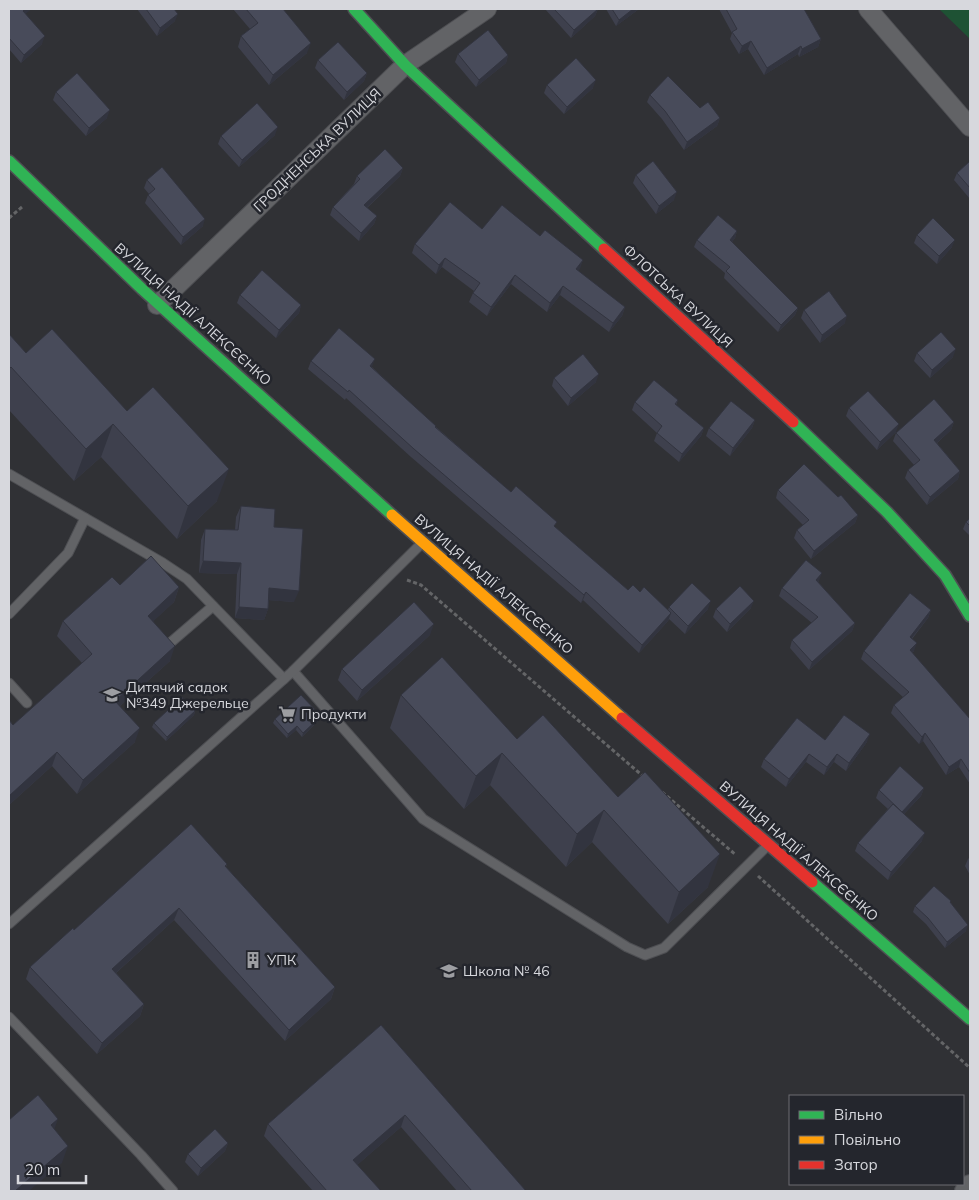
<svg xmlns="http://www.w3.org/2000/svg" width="979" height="1200" font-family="Mulish,sans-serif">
  <rect width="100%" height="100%" fill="#303135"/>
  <polygon fill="#1e5234" points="939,9 970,9 970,39"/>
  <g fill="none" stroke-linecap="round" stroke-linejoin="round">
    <g stroke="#4e4f53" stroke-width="11">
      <g id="lane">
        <polyline points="9,474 163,563 187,579 284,679"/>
        <polyline points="9,614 68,553 85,518"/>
        <polyline points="170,643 213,606"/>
        <polyline points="293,671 423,819 627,947 645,955 664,948 768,845"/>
        <polyline points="9,683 27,703"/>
        <polyline points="9,924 293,671 421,544"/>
        <polyline points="9,1017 141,1155 173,1191"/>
      </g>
    </g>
    <g stroke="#4e4f53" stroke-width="20">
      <g id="street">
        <polyline points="868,9 970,127"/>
        <polyline points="157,305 405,65 487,9"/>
        <polyline points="964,1191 970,1184"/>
      </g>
    </g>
    <g stroke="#4e4f53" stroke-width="14">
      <g id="fast">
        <polyline points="354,9 405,65 604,249"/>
        <polyline points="9,161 142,289 392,515"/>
        <polyline points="793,422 887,512 945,575 970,616"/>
        <polyline points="812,882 970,1019"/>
      </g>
    </g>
    <g stroke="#4e4f53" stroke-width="14">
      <polyline id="slow" points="392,515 622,718"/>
    </g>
    <g stroke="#4e4f53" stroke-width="14">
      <g id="jam">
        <polyline points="604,249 793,422"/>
        <polyline points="622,718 812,882"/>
      </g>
    </g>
    <g stroke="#646567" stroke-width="3" stroke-dasharray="4 2.5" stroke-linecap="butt">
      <polyline points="9,218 22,207"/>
      <polyline points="407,580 421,585 644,777"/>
      <polyline points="662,792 736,855"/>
      <polyline points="758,876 970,1068"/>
    </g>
    <use href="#lane" stroke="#626366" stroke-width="9"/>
    <use href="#street" stroke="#626366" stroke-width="18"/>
    <use href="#fast" stroke="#30b455" stroke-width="11"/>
    <use href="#slow" stroke="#ff9f0a" stroke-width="11"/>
    <use href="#jam" stroke="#e5322d" stroke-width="11"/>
  </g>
  <g fill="#3e404d">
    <polygon points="9,9 31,9 25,14 42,44 21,63 9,49"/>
    <polygon points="137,9 174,9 175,21 157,36"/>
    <polygon points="233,9 283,9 307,53 269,85 238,47 241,36 250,29"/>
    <polygon points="545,9 598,9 595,16 571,38"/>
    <polygon points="606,9 639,9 616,26"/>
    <polygon points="719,9 804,9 821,39 818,47 799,57 798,54 764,75 748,49 739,54 730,39 732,33"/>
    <polygon points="458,54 508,55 506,63 476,87 455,62"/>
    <polygon points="318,60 367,73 364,81 344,100 315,68"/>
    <polygon points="547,85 593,88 564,114 544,93"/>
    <polygon points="56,92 107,118 86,136 53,100"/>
    <polygon points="650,95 720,118 717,126 684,150 662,119 647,102"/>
    <polygon points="275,135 239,167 218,144 221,136"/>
    <polygon points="970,161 970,199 954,180 957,173"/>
    <polygon points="403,168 400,176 367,208 377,216 374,224 359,241 330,215 333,207 354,184 357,176"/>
    <polygon points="636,175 674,200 656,214 633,183"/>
    <polygon points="147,180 203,226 181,245 145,203 148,195 149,194 144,188"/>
    <polygon points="482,229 540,236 583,260 578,271 625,307 622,316 609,332 560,295 547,312 511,284 487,316 469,302 473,293 474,291 442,267 436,274 412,253 415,244"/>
    <polygon points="737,231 735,238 732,242 798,308 795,315 778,332 724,278 725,273 694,247 697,240"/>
    <polygon points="917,235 952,247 937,264 914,243"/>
    <polygon points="240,295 301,305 299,313 276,338 237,303"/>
    <polygon points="804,310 845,323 820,343 801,318"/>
    <polygon points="9,334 26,353 127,411 217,501 177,539 101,457 74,481 9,410"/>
    <polygon points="917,353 953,357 930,378 914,361"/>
    <polygon points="311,361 372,367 436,427 511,492 555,528 628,590 640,592 668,610 669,607 708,609 685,634 669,619 668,621 639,653 583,600 581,603 411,457 346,398 345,400 308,369"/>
    <polygon points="554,378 596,382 568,406 552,386"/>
    <polygon points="678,400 676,405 704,428 701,436 679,462 654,441 657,433 632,410 635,402"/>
    <polygon points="849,408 896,432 877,450 846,416"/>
    <polygon points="755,420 752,428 730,456 706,436 709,428"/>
    <polygon points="954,422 951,430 937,443 960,471 958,479 927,505 905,478 908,470 914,465 893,441 896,433"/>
    <polygon points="778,490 838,497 858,515 855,523 811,559 794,538 797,530 803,525 776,498"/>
    <polygon points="241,506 274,527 294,602 269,600 268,609 264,620 235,618 237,574 199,573 201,540 205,529 235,530 236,517"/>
    <polygon points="970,518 970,536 963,529 966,522"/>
    <polygon points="819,581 818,582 855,623 852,631 809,670 790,648 792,640 812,623 779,596 782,588"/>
    <polygon points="120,585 179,587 174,602 153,621 170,661 120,706 135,742 77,794 52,766 9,805 9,720 13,725 82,663 57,636 63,621"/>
    <polygon points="751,608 727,632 713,617 716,609"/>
    <polygon points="931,610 928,618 912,639 914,651 912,653 970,719 970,784 959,767 946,775 923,741 919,744 891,713 894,705 903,697 861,659 864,651"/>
    <polygon points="430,635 357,701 338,680 342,669"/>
    <polygon points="401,695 517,739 618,797 708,887 668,924 592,842 566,867 490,785 464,809 390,728"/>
    <polygon points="195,711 194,715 166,741 152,727 154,723"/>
    <polygon points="321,716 319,720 302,737 296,730 287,738 273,723 275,719"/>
    <polygon points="825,740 867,742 846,771 834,762 824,775 806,762 786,787 761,767 764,759"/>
    <polygon points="924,788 921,796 904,814 922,841 888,880 855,851 858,843 888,809 876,798 879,790"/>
    <polygon points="970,857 970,875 965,866 968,859"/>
    <polygon points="227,864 226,867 335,987 331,999 285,1041 174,920 116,973 144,1004 140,1016 97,1054 26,979 30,967 74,930"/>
    <polygon points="951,903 966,931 945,948 926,924 913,912 915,906"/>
    <polygon points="381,1025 526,1191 457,1191 401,1127 357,1165 381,1191 313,1191 264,1136 268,1124"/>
    <polygon points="228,1143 225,1151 198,1176 185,1162 188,1154"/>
  </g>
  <g fill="#32343f">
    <polygon points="25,9 31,9 20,19 23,11"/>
    <polygon points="598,9 595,16 571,38 574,30"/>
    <polygon points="633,9 639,9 616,26 619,20"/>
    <polygon points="178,14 175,21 157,36 160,28"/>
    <polygon points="45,36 42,44 21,63 24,55"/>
    <polygon points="821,39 818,47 799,57 802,49"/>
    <polygon points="751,41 748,49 739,54 742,46"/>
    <polygon points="311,43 307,53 269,85 273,75"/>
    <polygon points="801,46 798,54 764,75 767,68"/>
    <polygon points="508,55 506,63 476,87 479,80"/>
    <polygon points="367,73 364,81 344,100 347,92"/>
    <polygon points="596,80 593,88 564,114 567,107"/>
    <polygon points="110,110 107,118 86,136 89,128"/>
    <polygon points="720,118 717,126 684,150 687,142"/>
    <polygon points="278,127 275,135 239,167 242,160"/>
    <polygon points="403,168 400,176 361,213 364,205"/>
    <polygon points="677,192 674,200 656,214 659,206"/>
    <polygon points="377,216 374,224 359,241 361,233"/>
    <polygon points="205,219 203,226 181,245 183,237"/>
    <polygon points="737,231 735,238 728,247 730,240"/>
    <polygon points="955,240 952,247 937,264 939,256"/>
    <polygon points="445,258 442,267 436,274 439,265"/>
    <polygon points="583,260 580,269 573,278 576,269"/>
    <polygon points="515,275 511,284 487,316 491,307"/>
    <polygon points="563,286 560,295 547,312 550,303"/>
    <polygon points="301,305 299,313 276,338 279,330"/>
    <polygon points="625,307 622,316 609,332 613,323"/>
    <polygon points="798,308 795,315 778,332 781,325"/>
    <polygon points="847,316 845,323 820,343 822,335"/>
    <polygon points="956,349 953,357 930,378 932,370"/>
    <polygon points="375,359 372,367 367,373 370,366"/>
    <polygon points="599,374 596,382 568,406 571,398"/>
    <polygon points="755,420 752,428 730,456 733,448"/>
    <polygon points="954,422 951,430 931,448 934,440"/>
    <polygon points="113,424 101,457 74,481 86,449"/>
    <polygon points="899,424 896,432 877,450 880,442"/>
    <polygon points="704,428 701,436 679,462 682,454"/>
    <polygon points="229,469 217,501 177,539 188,506"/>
    <polygon points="960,471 958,479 927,505 930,497"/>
    <polygon points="858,515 855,523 811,559 814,551"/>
    <polygon points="203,561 241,563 237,574 199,573"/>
    <polygon points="822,573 819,581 813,588 816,580"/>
    <polygon points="179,587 174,602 143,631 148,616"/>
    <polygon points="269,588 299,591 294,602 265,600"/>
    <polygon points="586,592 583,600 581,603 584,595"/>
    <polygon points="711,601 708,609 685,634 688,626"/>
    <polygon points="754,601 751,608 727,632 730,624"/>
    <polygon points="239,607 268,609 264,620 235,618"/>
    <polygon points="931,610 928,618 907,644 910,637"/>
    <polygon points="671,613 668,621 639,653 642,645"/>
    <polygon points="855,623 852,631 809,670 812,662"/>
    <polygon points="434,624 430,635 357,701 362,690"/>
    <polygon points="917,643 914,651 908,658 910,650"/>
    <polygon points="175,646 170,661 110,715 115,701"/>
    <polygon points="195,711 194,715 166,741 167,737"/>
    <polygon points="321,716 319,720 302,737 303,733"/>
    <polygon points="297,726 296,730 287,738 288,734"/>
    <polygon points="140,728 135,742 77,794 83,780"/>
    <polygon points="925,733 923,741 919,744 922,737"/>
    <polygon points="870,734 867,742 846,771 849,763"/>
    <polygon points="57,752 52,766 9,805 9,796"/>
    <polygon points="502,753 490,785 464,809 476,776"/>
    <polygon points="809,754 806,762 786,787 789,779"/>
    <polygon points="837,754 834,762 824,775 827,767"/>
    <polygon points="961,759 959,767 946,775 949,767"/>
    <polygon points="924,788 921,796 899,819 902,812"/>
    <polygon points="604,810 592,842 566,867 577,834"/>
    <polygon points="925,833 922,841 888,880 891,872"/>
    <polygon points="720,854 708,887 668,924 679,892"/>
    <polygon points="179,908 174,920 108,980 112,969"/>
    <polygon points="968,925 966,931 945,948 947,942"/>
    <polygon points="335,987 331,999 285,1041 289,1030"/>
    <polygon points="144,1004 140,1016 97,1054 102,1043"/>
    <polygon points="405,1115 401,1127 349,1172 353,1160"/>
    <polygon points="58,1119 52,1136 51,1125"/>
    <polygon points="228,1143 225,1151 198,1176 201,1168"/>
    <polygon points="68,1146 62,1163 29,1191 15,1191"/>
  </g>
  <g fill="#484b5a" stroke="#32343f">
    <polygon points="9,9 25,9 23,11 45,36 24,55 9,38"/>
    <polygon points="146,9 174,9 178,14 160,28"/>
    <polygon points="246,9 283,9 311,43 273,75 241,36 258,23"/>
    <polygon points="554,9 598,9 574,30"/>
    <polygon points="612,9 633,9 619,20"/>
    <polygon points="726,9 804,9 821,39 802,49 801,46 767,68 751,41 742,46 732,32 737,29"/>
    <polygon points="488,30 508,55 479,80 458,54"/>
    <polygon points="338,42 367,73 347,92 318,60"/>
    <polygon points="576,58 596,80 567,107 547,85"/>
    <polygon points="77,73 110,110 89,128 56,92"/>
    <polygon points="668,76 700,108 708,102 720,118 687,142 665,111 650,95"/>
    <polygon points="257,103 278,127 242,160 221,136"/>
    <polygon points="385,149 403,168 364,205 377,216 361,233 333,207 360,179 357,176"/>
    <polygon points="653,161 677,192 659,206 636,175"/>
    <polygon points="970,161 970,188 957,173"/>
    <polygon points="162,167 205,219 183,237 148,195 155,189 147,180"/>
    <polygon points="450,202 482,229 502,205 540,236 545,230 583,260 576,269 625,307 613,323 563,286 550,303 515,275 491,307 473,293 480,283 445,258 439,265 415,244"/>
    <polygon points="718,215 737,231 730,240 798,308 781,325 726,271 730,267 697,240"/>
    <polygon points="933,218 955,240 939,256 917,235"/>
    <polygon points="262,270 301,305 279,330 240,295"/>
    <polygon points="829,291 847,316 822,335 804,310"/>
    <polygon points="339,328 375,359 370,366 436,426 435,427 511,492 516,486 557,522 554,526 628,590 633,585 640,592 644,587 671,613 642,645 586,592 584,595 414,449 349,390 348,392 311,361"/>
    <polygon points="52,329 127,411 153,387 229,469 188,506 113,424 86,449 11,367 9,369 9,334 26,353"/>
    <polygon points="941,332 956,349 932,370 917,353"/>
    <polygon points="583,354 599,374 571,398 554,378"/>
    <polygon points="654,380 678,400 675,404 704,428 682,454 657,433 662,426 635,402"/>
    <polygon points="868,391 899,424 880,442 849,408"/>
    <polygon points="934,399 954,422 934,440 960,471 930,497 908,470 920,460 896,433"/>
    <polygon points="731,401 755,420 733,448 709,428"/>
    <polygon points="804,464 838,497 841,495 858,515 814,551 797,530 809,520 778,490"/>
    <polygon points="241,506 275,509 274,527 303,529 299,591 269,588 268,609 239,607 241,563 203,561 205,529 238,530"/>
    <polygon points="970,518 970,526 966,522"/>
    <polygon points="151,556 179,587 148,616 175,646 115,701 140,728 83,780 57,752 9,796 9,720 13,725 92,654 63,621 112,577 120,585"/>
    <polygon points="806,560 822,573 816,580 855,623 812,662 792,640 818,617 782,588"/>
    <polygon points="692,583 711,601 688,626 669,607"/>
    <polygon points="740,586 754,601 730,624 716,609"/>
    <polygon points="910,593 931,610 910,637 917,643 910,650 970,719 970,773 961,759 949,767 925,733 922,737 894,705 909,692 864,651"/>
    <polygon points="414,602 434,624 362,690 342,669"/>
    <polygon points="442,657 517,739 543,715 618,797 645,772 720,854 679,892 604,810 577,834 502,753 476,776 401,695"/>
    <polygon points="301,695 321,716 303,733 297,726 288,734 275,719"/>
    <polygon points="182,697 195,711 167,737 154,723"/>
    <polygon points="844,715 870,734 849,763 837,754 827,767 809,754 789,779 764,759 797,718 825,740"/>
    <polygon points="900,766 924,788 902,812 879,790"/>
    <polygon points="893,804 925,833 891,872 858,843"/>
    <polygon points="191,824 227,864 225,866 335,987 289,1030 179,908 112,969 144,1004 102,1043 30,967 73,928 74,930"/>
    <polygon points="934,886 951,901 950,902 968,925 947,942 928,918 915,906"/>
    <polygon points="381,1025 526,1191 472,1191 405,1115 353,1160 381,1191 327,1191 268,1124"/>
    <polygon points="38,1095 58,1119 51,1125 68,1146 15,1191 9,1191 9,1120"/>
    <polygon points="215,1129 228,1143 201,1168 188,1154"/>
  </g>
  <defs>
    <g id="school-bare" transform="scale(1.35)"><path d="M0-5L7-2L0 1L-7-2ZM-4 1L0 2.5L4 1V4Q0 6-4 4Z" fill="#9d9ea2" stroke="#24262d" stroke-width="2.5" paint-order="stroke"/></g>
    <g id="supermarket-bare" transform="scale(1.35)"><path d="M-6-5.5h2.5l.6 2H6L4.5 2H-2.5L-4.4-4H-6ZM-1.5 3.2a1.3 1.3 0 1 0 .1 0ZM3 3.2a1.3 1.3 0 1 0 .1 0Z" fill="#9d9ea2" stroke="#24262d" stroke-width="2.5" paint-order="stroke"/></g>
    <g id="building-bare" transform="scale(1.35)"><path d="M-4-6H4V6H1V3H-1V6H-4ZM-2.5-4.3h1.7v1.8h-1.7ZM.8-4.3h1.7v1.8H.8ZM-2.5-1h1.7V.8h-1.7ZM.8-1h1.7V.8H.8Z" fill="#9d9ea2" stroke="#24262d" stroke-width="2.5" paint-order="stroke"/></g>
  </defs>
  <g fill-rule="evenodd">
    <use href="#school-bare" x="112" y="695"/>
    <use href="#supermarket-bare" x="287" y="714"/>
    <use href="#building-bare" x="253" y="960"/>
    <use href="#school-bare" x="449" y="971"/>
  </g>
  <g text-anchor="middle" stroke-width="5" stroke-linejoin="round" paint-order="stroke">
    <g font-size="14" fill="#d7d8dd" stroke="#24262d">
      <text transform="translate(317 150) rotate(-44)" y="5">ГРОДНЕНСЬКА ВУЛИЦЯ</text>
      <text transform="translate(678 296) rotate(43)" y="5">ФЛОТСЬКА ВУЛИЦЯ</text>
      <text transform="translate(193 314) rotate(42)" y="5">ВУЛИЦЯ НАДІЇ АЛЕКСЄЄНКО</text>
      <text transform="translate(494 584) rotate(41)" y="5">ВУЛИЦЯ НАДІЇ АЛЕКСЄЄНКО</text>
      <text transform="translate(799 851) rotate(41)" y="5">ВУЛИЦЯ НАДІЇ АЛЕКСЄЄНКО</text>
    </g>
    <g font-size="14" fill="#d7d8dd" stroke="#24262d" text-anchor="start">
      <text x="126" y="692">Дитячий садок<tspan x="126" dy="16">№349 Джерельце</tspan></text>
      <text x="301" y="719">Продукти</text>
      <text x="267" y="965">УПК</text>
      <text x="463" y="976">Школа № 46</text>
    </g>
  </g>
  <rect width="979" height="1200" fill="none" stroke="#d7d8dd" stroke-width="20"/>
  <rect x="789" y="1095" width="175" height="90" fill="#24262d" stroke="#6c6d73"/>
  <rect x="799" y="1111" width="25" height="8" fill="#30b455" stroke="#6c6d73"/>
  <text x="834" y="1120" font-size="15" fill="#d7d8dd">Вільно</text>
  <rect x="799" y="1136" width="25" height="8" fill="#ff9f0a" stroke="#6c6d73"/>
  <text x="834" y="1145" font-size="15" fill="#d7d8dd">Повільно</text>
  <rect x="799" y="1161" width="25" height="8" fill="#e5322d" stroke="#6c6d73"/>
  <text x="834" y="1170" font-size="15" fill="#d7d8dd">Затор</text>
  <path d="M18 1175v8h68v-8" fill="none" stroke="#d7d8dd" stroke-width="2.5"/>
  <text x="25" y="1175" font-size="15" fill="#d7d8dd" stroke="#24262d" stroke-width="4" paint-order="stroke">20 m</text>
</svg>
